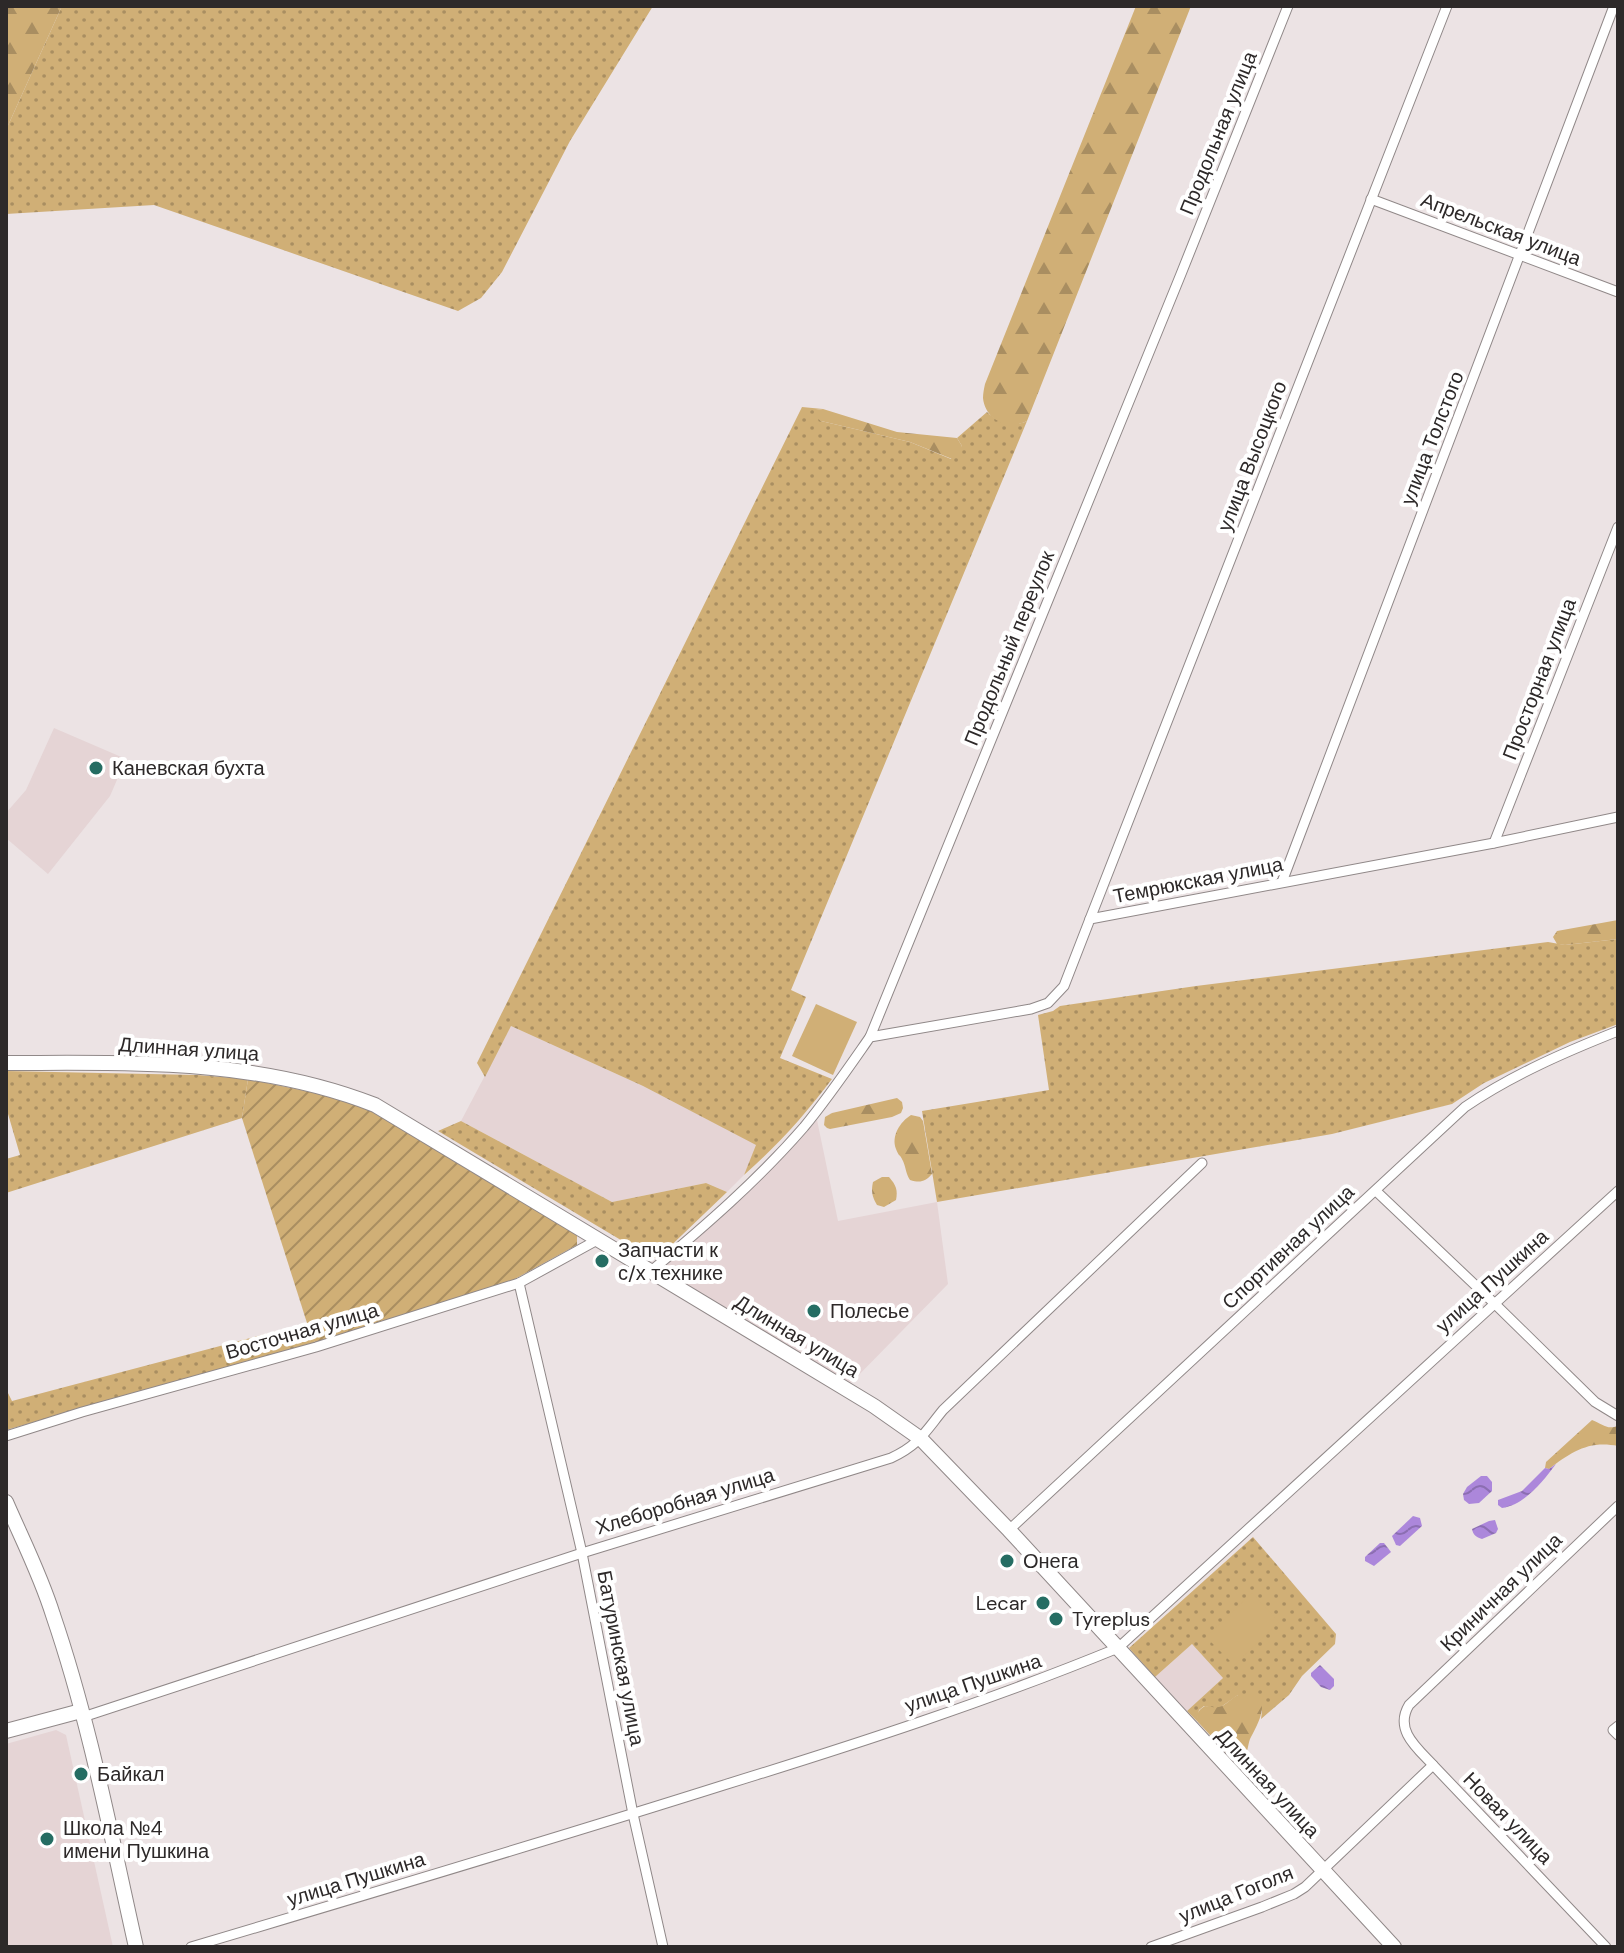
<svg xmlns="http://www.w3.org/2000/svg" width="1624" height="1953" font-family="'DM Sans',sans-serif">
  <defs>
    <pattern id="grass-dots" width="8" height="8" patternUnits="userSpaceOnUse" patternTransform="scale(2)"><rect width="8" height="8" fill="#d0af76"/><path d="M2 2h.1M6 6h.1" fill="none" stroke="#a98e61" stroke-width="1.8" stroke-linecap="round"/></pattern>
    <pattern id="forest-firs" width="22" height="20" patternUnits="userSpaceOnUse" patternTransform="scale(2)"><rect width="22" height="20" fill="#d0af76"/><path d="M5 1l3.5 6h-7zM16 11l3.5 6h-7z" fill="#a98e61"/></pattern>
    <pattern id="garden-furrows" width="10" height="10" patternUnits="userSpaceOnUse" patternTransform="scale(2)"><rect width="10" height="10" fill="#d0af76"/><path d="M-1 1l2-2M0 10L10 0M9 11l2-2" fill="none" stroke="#a98e61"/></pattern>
    <pattern id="water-waves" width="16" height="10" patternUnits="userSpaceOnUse" patternTransform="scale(2)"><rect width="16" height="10" fill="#ac87db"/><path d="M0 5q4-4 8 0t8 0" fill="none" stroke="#8c6eb2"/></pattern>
  </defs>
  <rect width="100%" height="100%" fill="#ece3e4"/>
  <g fill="#e5d4d5">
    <polygon points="54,728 126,759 110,796 48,874 6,838 6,813 26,790"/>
    <polygon points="511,1026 643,1086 757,1145 744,1175 727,1192 706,1183 612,1202 461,1121"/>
    <polygon points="817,1120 838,1221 937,1202 948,1284 849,1385 659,1270 732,1207"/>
    <polygon points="1192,1644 1223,1678 1187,1711 1155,1677"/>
    <polygon points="56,1730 66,1735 113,1947 6,1947 6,1744"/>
  </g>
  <g fill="url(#grass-dots)">
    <polygon points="62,6 653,6 570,141 502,272 481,298 458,311 154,205 6,214 6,130"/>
    <path d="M802,407L823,409L816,410L821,421L910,442L951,459L962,446L957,438L987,412C997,422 1014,428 1027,421L791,990L806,997L780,1058L832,1079C805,1115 777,1146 744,1175L756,1145L643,1086L511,1026L485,1077L477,1063Z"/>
    <polygon points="1618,939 1618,1024 1570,1042 1501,1075 1484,1083 1452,1104 1332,1134 937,1202 922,1111 1049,1090 1038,1015 1053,1011 1060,1006 1196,986 1548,942 1565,945"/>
    <polygon points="6,1071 197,1075 248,1079 242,1118 6,1193 6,1159 20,1155 6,1107"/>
    <polygon points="461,1121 612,1202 706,1183 727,1192 659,1257 651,1258 438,1131"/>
    <polygon points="307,1323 315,1343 6,1430 6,1389 12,1401"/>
    <polygon points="1253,1537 1336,1634 1335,1644 1302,1676 1289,1695 1261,1719 1262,1711 1238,1695 1218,1709 1204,1706 1199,1710 1197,1721 1187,1711 1223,1678 1192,1644 1155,1677 1129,1648"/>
  </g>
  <g fill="url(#forest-firs)">
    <polygon points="6,6 62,6 6,130"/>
    <path d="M1136,6H1191L1027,421C1009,431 985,420 983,398C983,393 984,389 985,384Z"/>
    <polygon points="823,409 897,432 957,438 962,446 959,453 952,459 910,442 821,421 814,416 816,410"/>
    <polygon points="1618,920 1618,939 1565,945 1557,944 1553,937 1557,931"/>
    <polygon points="897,1098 902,1102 903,1108 901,1113 892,1117 830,1129 827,1128 824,1125 825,1117 832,1113"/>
    <path d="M911,1115L920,1117L923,1121L932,1174C925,1182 920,1183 910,1180C906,1174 906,1168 903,1161C899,1152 900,1159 896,1149C891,1136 900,1122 911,1115Z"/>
    <path d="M882,1177H889C896,1185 898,1190 896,1200L884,1207L877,1205C872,1197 871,1191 873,1182Z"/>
    <path d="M1592,1420C1603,1424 1606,1430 1618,1426V1446C1589,1440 1571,1452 1549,1469L1545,1468L1546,1462Z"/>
    <path d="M1238,1695C1274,1694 1261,1718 1251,1737C1248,1742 1248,1752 1245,1756C1243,1760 1237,1760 1233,1760L1197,1721C1197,1713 1198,1710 1205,1706C1226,1710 1222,1704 1238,1695Z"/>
  </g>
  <polygon fill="url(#garden-furrows)" points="248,1079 349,1100 369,1109 572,1227 577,1232 577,1245 513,1280 315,1343 307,1323 242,1118"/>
  <g fill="#d0af76">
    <polygon points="816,1004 857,1022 833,1075 792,1056"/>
    <polygon points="1252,1593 1279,1622 1234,1665 1206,1637"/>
  </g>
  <g fill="url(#water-waves)">
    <path d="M1556,1464C1543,1481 1525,1505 1502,1508L1498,1505V1500L1522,1491L1545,1468L1549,1469Z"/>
    <polygon points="1481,1476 1487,1476 1492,1482 1492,1491 1479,1503 1469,1504 1464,1500 1463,1494 1467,1487"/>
    <polygon points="1413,1516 1420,1518 1422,1526 1400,1546 1396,1545 1392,1536"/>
    <path d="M1495,1520L1498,1529L1496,1533L1482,1539C1476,1537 1473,1535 1472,1529L1489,1521Z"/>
    <polygon points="1380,1543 1384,1543 1391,1552 1374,1566 1365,1561 1365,1557"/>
    <polygon points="1320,1665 1334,1679 1334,1686 1330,1690 1321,1687 1311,1676 1311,1673"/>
  </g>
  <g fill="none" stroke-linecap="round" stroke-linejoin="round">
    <g stroke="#908888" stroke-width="11">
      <g id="street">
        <polyline points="1371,199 1618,292"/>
        <polyline points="1494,843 1618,527"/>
        <polyline points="1282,882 1614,6"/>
        <polyline points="1090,919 1447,6"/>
        <polyline points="870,1037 1181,274 1288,6"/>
        <polyline points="1376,1191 1494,1303 1595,1402 1618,1416"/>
        <path d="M651,1271C705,1226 758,1180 804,1127C828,1098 849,1067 870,1037L1031,1009L1048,1003L1064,986L1090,919L1494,843L1618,817"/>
        <polyline points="519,1283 582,1553 633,1814 663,1947"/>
        <polyline points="6,1436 82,1412 316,1347 519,1283 599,1239"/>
        <path d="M1009,1530L1465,1107C1512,1075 1565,1052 1618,1031"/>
        <path d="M83,1717L582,1553L891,1458C919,1445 925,1432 943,1410L1202,1163"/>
        <polyline points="1618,1726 1613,1730 1618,1735"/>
        <path d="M191,1947C369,1894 547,1841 724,1785C857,1744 989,1701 1118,1648L1618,1191"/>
        <polyline points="1151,1947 1262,1907 1294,1894 1305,1887 1433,1765"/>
        <path d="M1606,1947L1433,1765C1417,1748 1394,1730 1409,1705L1618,1506"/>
      </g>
    </g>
    <g stroke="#908888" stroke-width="16">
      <g id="secondary">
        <path d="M6,1063C133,1063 255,1058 375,1105L874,1406L921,1439L1009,1530L1394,1947"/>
        <path d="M6,1502C22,1539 41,1576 53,1615C90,1723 111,1836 136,1947"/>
        <polyline points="6,1731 81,1711"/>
      </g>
    </g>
    <use href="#street" stroke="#fff" stroke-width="9"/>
    <use href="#secondary" stroke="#fff" stroke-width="14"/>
  </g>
  <g fill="#256d63" stroke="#fff" stroke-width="3">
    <circle cx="96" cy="768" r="8"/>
    <circle cx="602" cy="1261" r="8"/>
    <circle cx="814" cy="1311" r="8"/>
    <circle cx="1007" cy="1561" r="8"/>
    <circle cx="1043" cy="1603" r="8"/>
    <circle cx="1056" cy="1619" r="8"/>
    <circle cx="81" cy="1774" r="8"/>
    <circle cx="47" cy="1839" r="8"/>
  </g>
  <g text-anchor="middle" stroke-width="8" stroke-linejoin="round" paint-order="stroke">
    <g font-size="20" fill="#2d2929" stroke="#fff">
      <text transform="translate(1218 133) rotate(-68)" y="7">Продольная улица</text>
      <text transform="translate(1501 229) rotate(21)" y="7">Апрельская улица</text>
      <text transform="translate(1432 438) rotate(-69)" y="7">улица Толстого</text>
      <text transform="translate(1252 456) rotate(-69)" y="7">улица Высоцкого</text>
      <text transform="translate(1009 648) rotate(-68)" y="7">Продольный переулок</text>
      <text transform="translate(1539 679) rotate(-69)" y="7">Просторная улица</text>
      <text transform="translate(1198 880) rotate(-11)" y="7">Темрюкская улица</text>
      <text transform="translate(189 1049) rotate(4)" y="7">Длинная улица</text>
      <text transform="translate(1288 1247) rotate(-43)" y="7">Спортивная улица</text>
      <text transform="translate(1492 1281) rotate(-42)" y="7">улица Пушкина</text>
      <text transform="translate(302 1331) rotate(-16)" y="7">Восточная улица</text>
      <text transform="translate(797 1336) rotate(31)" y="7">Длинная улица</text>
      <text transform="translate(685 1501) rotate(-17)" y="7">Хлеборобная улица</text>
      <text transform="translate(1501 1592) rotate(-44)" y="7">Криничная улица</text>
      <text transform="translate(621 1658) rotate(79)" y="7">Батуринская улица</text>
      <text transform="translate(973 1683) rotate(-19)" y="7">улица Пушкина</text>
      <text transform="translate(1268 1783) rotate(47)" y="7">Длинная улица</text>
      <text transform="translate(1508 1818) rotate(46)" y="7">Новая улица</text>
      <text transform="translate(356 1879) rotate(-17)" y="7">улица Пушкина</text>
      <text transform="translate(1236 1894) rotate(-22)" y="7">улица Гоголя</text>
    </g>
    <g font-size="20" fill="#2d2929" stroke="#fff" text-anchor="start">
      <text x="112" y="775">Каневская бухта</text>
      <text x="618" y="1257">Запчасти к<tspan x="618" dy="23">с/х технике</tspan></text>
      <text x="830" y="1318">Полесье</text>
      <text x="1023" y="1568">Онега</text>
      <text x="1027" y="1610" text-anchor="end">Lecar</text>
      <text x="1072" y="1626">Tyreplus</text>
      <text x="97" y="1781">Байкал</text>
      <text x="63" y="1835">Школа №4<tspan x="63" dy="23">имени Пушкина</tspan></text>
    </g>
  </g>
  <rect width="1624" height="1953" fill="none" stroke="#2d2929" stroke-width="16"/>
</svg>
